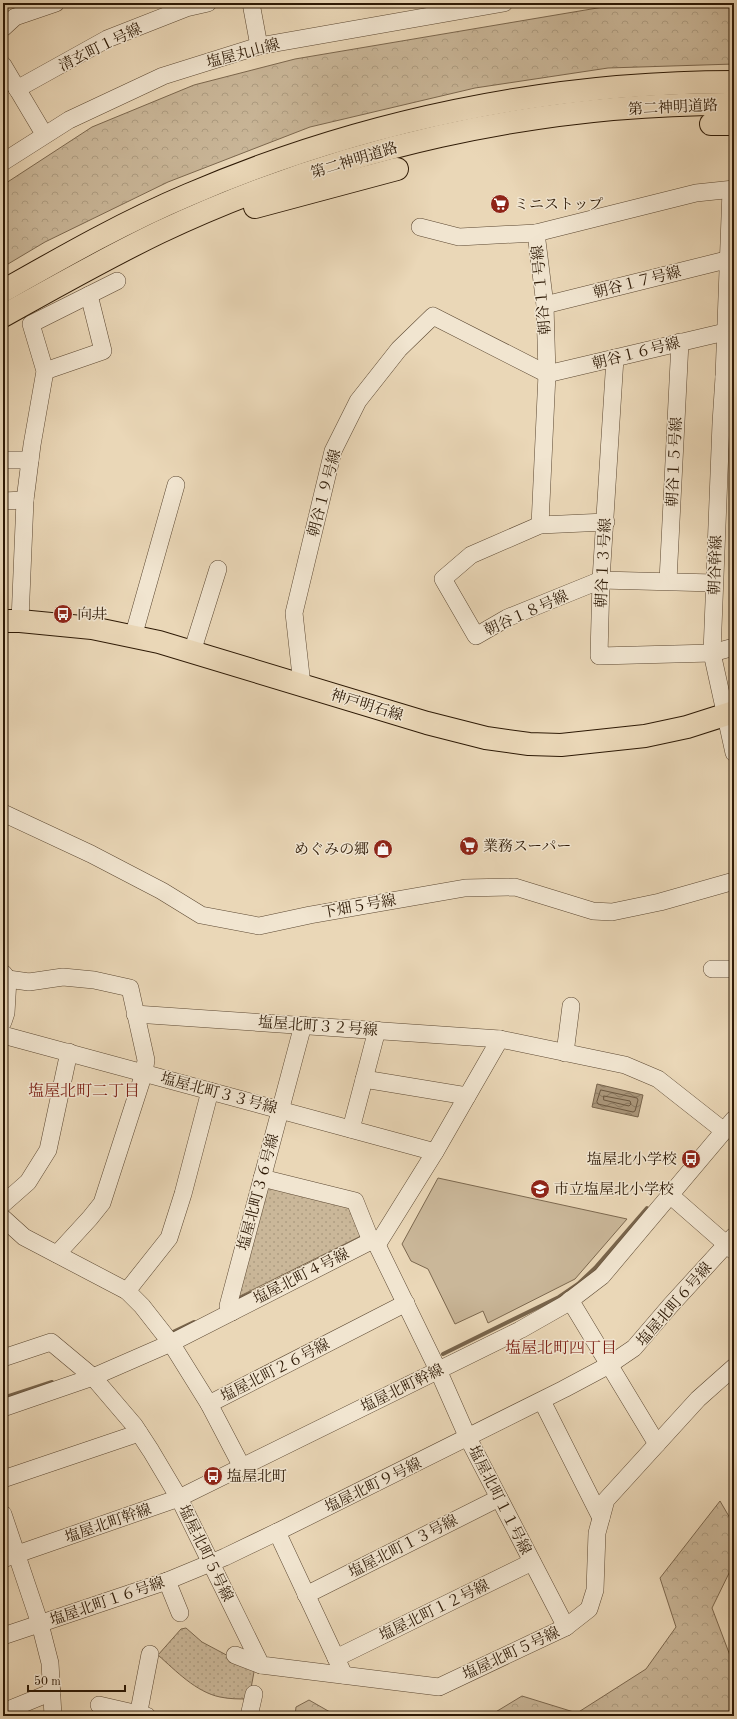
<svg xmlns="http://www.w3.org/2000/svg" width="737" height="1719" font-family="'Old Standard TT','Noto Serif JP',serif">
  <defs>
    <pattern id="forest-crowns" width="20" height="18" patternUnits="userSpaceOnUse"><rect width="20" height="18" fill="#cab799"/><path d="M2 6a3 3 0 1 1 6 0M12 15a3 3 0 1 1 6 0" fill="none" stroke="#ae9d82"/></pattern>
    <pattern id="park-dots" width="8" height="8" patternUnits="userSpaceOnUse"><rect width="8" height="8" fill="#cab799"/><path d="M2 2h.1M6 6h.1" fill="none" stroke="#ae9d82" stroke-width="1.8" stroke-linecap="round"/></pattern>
    <pattern id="water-waves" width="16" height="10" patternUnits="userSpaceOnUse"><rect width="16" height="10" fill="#aa967a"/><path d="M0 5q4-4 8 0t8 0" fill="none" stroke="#8b7a62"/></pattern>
  </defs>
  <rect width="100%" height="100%" fill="#ead7b7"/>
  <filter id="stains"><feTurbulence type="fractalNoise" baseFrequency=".005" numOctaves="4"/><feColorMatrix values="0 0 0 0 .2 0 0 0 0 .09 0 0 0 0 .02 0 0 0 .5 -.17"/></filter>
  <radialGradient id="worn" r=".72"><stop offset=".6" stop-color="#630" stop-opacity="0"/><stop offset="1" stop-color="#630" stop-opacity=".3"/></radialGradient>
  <polygon fill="#cab799" stroke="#7c684f" points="438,1178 627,1219 575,1279 488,1323 483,1311 455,1324 428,1269 411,1261 402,1244"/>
  <g fill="url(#forest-crowns)" stroke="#7c684f">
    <polygon points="627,3 734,3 734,64 608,68 475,88 310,127 168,182 45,242 3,267 3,185 92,127 194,85 295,59"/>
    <polygon points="720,1501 734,1525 734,1563 712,1608 734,1666 734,1716 489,1716 522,1696 577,1713 646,1669 676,1627 660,1578"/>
    <polygon points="309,1700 337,1716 295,1716 296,1707"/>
  </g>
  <g fill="url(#park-dots)" stroke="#7c684f">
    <polygon points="272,1187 353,1209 361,1236 238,1297 265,1190"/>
    <path d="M186,1628L202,1642L249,1667L254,1672L249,1699C239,1699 229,1699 220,1697C196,1692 176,1671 158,1655L181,1629Z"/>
  </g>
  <polygon fill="url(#water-waves)" stroke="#78644b" points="597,1084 643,1095 638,1117 592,1107"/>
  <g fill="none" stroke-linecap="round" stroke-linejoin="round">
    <g stroke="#6c5840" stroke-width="1">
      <polygon points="601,1090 637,1098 638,1100 635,1111 633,1112 598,1104 597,1102"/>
      <polygon points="604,1096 630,1101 631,1104 629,1106 604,1100"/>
    </g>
    <g stroke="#78644b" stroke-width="4">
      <polyline points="240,1298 251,1293"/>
      <polyline points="173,1332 194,1322"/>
      <polyline points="443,1354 559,1297 578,1284 595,1268 647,1208"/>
      <polyline points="3,1398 52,1382"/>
    </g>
    <g stroke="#5c4832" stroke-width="18">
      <g id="minor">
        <polyline points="251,3 259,46"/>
        <polyline points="3,28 15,17 56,3"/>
        <polyline points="3,65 44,134"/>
        <polyline points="17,89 107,39 186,8 208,3"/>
        <polyline points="3,162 69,120 163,76 259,46 504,3"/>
        <polyline points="420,227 459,237 536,233"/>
        <polyline points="545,305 734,258"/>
        <polyline points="615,358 601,580 599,656 712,653 734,647"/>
        <polyline points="45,371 103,351 89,295"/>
        <polyline points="734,376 724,377 721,423 712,653 734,753"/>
        <polyline points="724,377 731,190"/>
        <polyline points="3,460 30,460"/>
        <polyline points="3,501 25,500"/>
        <polyline points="606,522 540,525 471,555 443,579 476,636 507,618 601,580 714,583"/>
        <polyline points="540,525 547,374 545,305 536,233 696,193 734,189"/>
        <polyline points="668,581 680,342"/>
        <polyline points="20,621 25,500 32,445 45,371 31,324 117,281"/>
        <polyline points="133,637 176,485"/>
        <polyline points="192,652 218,569"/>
        <polyline points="302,685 294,613 333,451 358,401 399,349 433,316 547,374 725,332"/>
        <polyline points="3,813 91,854 162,891 201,915 259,926 310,915 465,888 515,887 593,911 612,912 660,902 734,881"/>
        <polyline points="712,969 734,969"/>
        <polyline points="3,973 8,979 6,1013 3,1022"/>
        <polyline points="8,979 29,982 63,977 94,980 130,988 146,1060 144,1073 102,1203 90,1218 57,1254"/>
        <polyline points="135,1014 500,1039 625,1065 658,1079 724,1131"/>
        <polyline points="3,1035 435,1152"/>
        <polyline points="565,1053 571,1006"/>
        <polyline points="364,1079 467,1096"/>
        <polyline points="351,1129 377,1030"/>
        <polyline points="262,1178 355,1201 371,1241"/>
        <polyline points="670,1195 734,1251"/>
        <polyline points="3,1204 28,1182 48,1150 69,1052"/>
        <polyline points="3,1218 24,1237 127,1291 142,1306 171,1343 209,1404 406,1303"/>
        <polyline points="377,1245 438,1370 468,1438 566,1627"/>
        <polyline points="127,1291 169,1238 183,1194 210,1091"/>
        <polyline points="232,1312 228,1306 303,1025"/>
        <polyline points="3,1358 51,1342 93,1377 134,1425 151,1451 179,1498 261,1665 439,1687 566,1627 589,1609 595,1590 597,1533 606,1500 657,1444 570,1300"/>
        <polyline points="542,1401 601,1518"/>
        <polyline points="209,1404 242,1467"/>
        <polyline points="3,1408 93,1377 171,1343 371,1241 377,1245 435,1152 500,1039"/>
        <polyline points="657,1444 698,1399 734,1367"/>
        <polyline points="3,1479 139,1433"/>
        <polyline points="3,1514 40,1624 50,1663 53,1716"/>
        <polyline points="3,1559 179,1498 520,1330 564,1305 602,1276 734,1119"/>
        <polyline points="167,1581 180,1613"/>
        <polyline points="306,1595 499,1498"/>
        <polyline points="3,1636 167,1581 225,1557 277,1532"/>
        <polyline points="235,1655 261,1665"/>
        <polyline points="336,1658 532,1562"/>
        <polyline points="344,1675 277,1532 564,1389 609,1365 634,1348 670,1306 734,1236"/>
        <polyline points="99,1705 147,1716"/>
        <polyline points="3,1712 52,1692"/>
        <polyline points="138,1716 150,1654"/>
        <polyline points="249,1716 254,1694"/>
      </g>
    </g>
    <g stroke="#2d1905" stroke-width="24">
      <polyline id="major" points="3,621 20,621 92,628 159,642 427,723 486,738 529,744 561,745 645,736 687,727 734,712"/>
    </g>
    <g stroke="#2d1905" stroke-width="24">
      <g id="highway">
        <polyline points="711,124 734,124"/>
        <polyline points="255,207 397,169"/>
        <path d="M3,291C63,257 124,222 188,195C360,121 548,82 734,82"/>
        <path d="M3,316C55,287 106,258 160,232C338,148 537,103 734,104"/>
      </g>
    </g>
    <use href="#minor" stroke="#f1e5d0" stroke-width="17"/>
    <use href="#major" stroke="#ead7b7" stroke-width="22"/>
    <use href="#highway" stroke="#ead7b7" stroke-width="22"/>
  </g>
  <defs>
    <g id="supermarket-disc" transform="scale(1)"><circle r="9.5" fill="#8f2418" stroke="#f1e5d0"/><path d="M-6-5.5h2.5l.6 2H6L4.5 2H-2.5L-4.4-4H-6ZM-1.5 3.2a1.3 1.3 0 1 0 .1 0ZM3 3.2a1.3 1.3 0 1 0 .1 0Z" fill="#fff"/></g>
    <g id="bus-disc" transform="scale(1)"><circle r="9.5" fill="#8f2418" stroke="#f1e5d0"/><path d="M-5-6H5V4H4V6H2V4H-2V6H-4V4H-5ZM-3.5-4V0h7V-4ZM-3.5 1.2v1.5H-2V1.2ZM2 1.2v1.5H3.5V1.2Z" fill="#fff"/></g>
    <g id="shop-disc" transform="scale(1)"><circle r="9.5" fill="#8f2418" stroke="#f1e5d0"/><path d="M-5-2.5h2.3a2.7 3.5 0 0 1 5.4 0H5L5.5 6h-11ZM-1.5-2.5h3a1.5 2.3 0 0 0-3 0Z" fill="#fff"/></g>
    <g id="school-disc" transform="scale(1)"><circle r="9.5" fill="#8f2418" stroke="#f1e5d0"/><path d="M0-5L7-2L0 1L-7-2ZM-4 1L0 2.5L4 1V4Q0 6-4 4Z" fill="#fff"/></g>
  </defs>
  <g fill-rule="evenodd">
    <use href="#supermarket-disc" x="500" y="204"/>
    <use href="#bus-disc" x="63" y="614"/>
    <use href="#supermarket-disc" x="469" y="846"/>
    <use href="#shop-disc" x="383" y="849"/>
    <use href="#bus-disc" x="691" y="1159"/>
    <use href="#school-disc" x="540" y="1189"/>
    <use href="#bus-disc" x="213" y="1476"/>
  </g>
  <g text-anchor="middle" stroke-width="3" stroke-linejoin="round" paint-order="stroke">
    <g font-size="15" fill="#2d1905" stroke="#f1e5d0">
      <text transform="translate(100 47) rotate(-26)" y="5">清玄町１号線</text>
      <text transform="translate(243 53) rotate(-15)" y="5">塩屋丸山線</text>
      <text transform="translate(673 107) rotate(-3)" y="5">第二神明道路</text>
      <text transform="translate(354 160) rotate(-17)" y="5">第二神明道路</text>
      <text transform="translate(637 282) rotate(-14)" y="5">朝谷１７号線</text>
      <text transform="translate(541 290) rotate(-95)" y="5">朝谷１１号線</text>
      <text transform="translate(636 353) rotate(-14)" y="5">朝谷１６号線</text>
      <text transform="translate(674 462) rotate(-87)" y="5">朝谷１５号線</text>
      <text transform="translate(324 493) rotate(-75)" y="5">朝谷１９号線</text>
      <text transform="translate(603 563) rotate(-87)" y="5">朝谷１３号線</text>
      <text transform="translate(715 565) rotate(-88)" y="5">朝谷幹線</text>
      <text transform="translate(526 613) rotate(-24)" y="5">朝谷１８号線</text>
      <text transform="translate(367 705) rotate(17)" y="5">神戸明石線</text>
      <text transform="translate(359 906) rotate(-10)" y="5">下畑５号線</text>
      <text transform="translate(318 1026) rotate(4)" y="5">塩屋北町３２号線</text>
      <text transform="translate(219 1093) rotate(15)" y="5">塩屋北町３３号線</text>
      <text transform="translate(258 1192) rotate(-75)" y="5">塩屋北町３６号線</text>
      <text transform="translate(301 1276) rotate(-27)" y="5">塩屋北町４号線</text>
      <text transform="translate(674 1304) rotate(-49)" y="5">塩屋北町６号線</text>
      <text transform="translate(275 1370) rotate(-27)" y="5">塩屋北町２６号線</text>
      <text transform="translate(402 1388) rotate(-26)" y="5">塩屋北町幹線</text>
      <text transform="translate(373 1485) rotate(-26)" y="5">塩屋北町９号線</text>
      <text transform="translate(500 1500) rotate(63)" y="5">塩屋北町１１号線</text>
      <text transform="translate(108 1523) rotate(-19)" y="5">塩屋北町幹線</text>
      <text transform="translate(403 1546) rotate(-27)" y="5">塩屋北町１３号線</text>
      <text transform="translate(206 1553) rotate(64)" y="5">塩屋北町５号線</text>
      <text transform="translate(107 1601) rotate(-19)" y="5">塩屋北町１６号線</text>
      <text transform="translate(434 1610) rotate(-26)" y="5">塩屋北町１２号線</text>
      <text transform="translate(511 1653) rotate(-25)" y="5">塩屋北町５号線</text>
    </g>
    <g font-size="15" fill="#2d1905" stroke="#f1e5d0" text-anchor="start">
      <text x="514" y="209">ミニストップ</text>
      <text x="77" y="619">向井</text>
      <text x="483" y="851">業務スーパー</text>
      <text x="369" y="854" text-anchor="end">めぐみの郷</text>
      <text x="677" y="1164" text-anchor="end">塩屋北小学校</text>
      <text x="554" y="1194">市立塩屋北小学校</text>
      <text x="227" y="1481">塩屋北町</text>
    </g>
    <g font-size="16" fill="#7a1f14" stroke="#f1e5d0">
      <text x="84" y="1096">塩屋北町二丁目</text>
      <text x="561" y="1353">塩屋北町四丁目</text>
    </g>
  </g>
  <rect width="737" height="1719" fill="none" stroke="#ead7b7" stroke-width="16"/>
  <rect x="4" y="4" width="729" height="1711" fill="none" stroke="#2d1905" stroke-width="2"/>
  <rect x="8" y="8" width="721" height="1703" fill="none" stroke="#2d1905"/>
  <path d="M28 1685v6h97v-6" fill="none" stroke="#2d1905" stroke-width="2"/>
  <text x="34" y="1685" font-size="12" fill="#2d1905" stroke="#f1e5d0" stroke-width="3" paint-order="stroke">50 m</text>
  <rect width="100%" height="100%" filter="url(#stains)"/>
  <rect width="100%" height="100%" fill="url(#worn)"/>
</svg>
